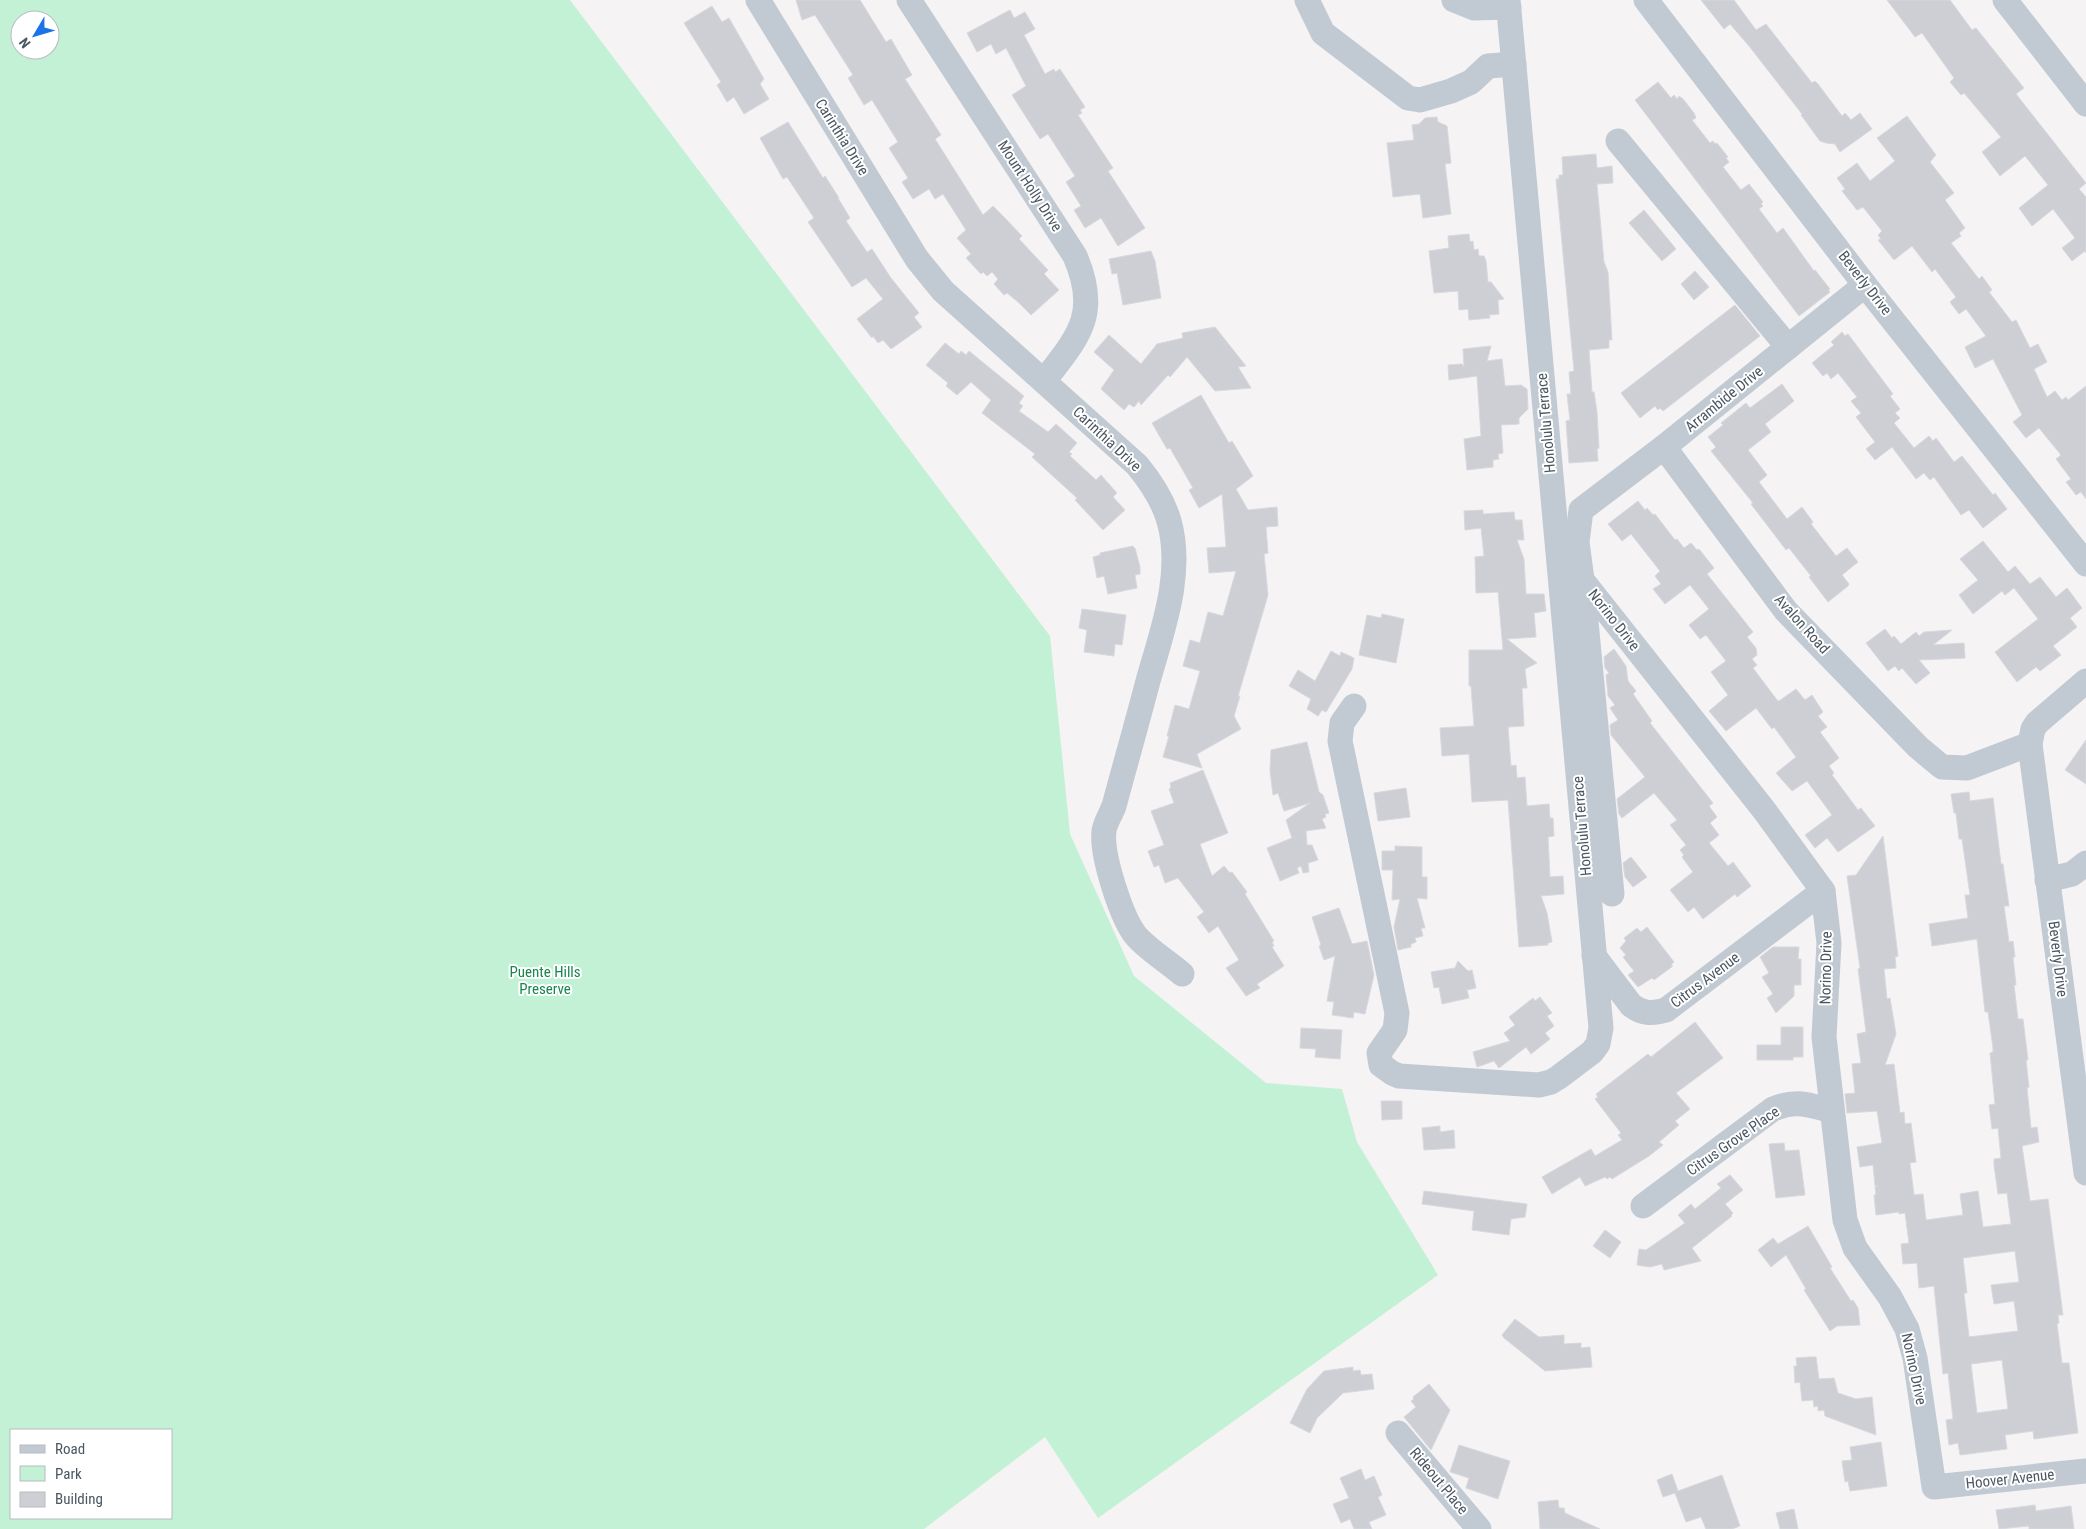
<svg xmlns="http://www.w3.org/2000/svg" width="2086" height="1529" font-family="'Roboto Condensed',sans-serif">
  <rect width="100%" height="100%" fill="#f5f3f3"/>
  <path fill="#c3f1d5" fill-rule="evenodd" d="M0,0H570L1050,636L1070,834L1134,976L1266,1083L1342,1089L1357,1142L1438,1275L1098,1518L1045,1437L924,1529H0ZM20,20H50V50H20ZM11,1430H171V1518H11Z"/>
  <g fill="#cdcfd5" stroke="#d7d9de" fill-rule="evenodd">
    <polygon points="796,0 860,0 886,42 891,39 912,75 905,79 941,135 935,139 983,215 993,206 1004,217 1022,236 1019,239 1048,270 1044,274 1059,290 1031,315 1018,302 1007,293 1004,295 994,284 998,279 992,272 987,276 983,272 981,274 966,258 971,254 957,238 966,230 943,194 935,199 929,189 913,199 902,182 908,178 889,148 898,142 872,100 864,105 848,78 853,75 815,15 802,20"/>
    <polygon points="1701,0 1734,0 1756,30 1766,24 1812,83 1815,81 1818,84 1842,116 1845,113 1851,120 1860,113 1872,129 1840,152 1835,144 1826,143 1820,141 1801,115 1802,114 1749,46 1730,24 1724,29"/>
    <polygon points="1887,0 1950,0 1972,30 1976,28 2024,88 2016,94 2086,183 2079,189 2086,197 2086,253 2085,251 2072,261 2062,248 2075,238 2053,209 2032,226 2019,208 2048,185 2025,156 2000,176 1982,152 2001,137 1964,93 1961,95 1950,82 1954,78 1922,33 1915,37"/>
    <polygon points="712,6 722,22 729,18 764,79 760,84 769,99 744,114 734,97 727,102 717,85 721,82 684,23"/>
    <polygon points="1010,10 1014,18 1025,12 1035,29 1024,35 1045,74 1054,69 1055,72 1060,69 1085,107 1080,110 1082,113 1078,115 1113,168 1108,171 1145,228 1118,246 1101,218 1085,228 1074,210 1081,206 1066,182 1075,176 1048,134 1040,139 1012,95 1026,86 1006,48 996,54 991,44 977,52 967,33"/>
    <polygon points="1658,82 1671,98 1674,95 1677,99 1679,96 1683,99 1694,113 1696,118 1692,120 1710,143 1713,141 1715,144 1717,143 1728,157 1726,158 1729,162 1723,167 1741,190 1749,184 1763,202 1761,204 1763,206 1759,209 1777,233 1783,228 1814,271 1815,270 1830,289 1828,290 1830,292 1799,316 1635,100"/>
    <polygon points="1907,116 1936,155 1930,162 1954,193 1945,200 1965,228 1959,233 1961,236 1951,243 1979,279 1982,276 1992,290 1989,292 2012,322 2016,320 2030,348 2038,344 2047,362 2034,369 2047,397 2055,391 2062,400 2066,397 2068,400 2086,386 2086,499 2081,492 2076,495 2066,482 2071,479 2056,459 2061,455 2039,428 2026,438 2013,422 2022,415 1993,359 1975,368 1965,347 1986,336 1966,309 1959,314 1950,302 1956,297 1935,269 1932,272 1912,246 1894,260 1878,240 1881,239 1878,235 1882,231 1863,207 1857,210 1842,191 1845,189 1837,178 1857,163 1870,181 1895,161 1877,138"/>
    <polygon points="1437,117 1438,122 1447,126 1451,163 1445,164 1451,214 1423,218 1420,194 1393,197 1387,143 1414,140 1412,125 1419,124 1425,118"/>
    <polygon points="788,122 823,178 825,176 839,198 838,198 850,218 846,221 867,252 872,249 891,278 919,313 914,317 922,327 891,349 883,340 878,343 873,336 872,338 857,319 883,299 866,278 852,287 808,222 814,218 787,177 783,179 760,138"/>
    <polygon points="1596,154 1597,168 1612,166 1613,183 1597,184 1604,262 1608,272 1612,340 1609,340 1609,348 1589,350 1592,392 1594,392 1597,412 1599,448 1597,449 1598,461 1569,463 1566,421 1570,420 1567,394 1571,394 1569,372 1574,371 1556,179 1559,179 1559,175 1563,175 1562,157"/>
    <polygon points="1644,210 1676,249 1662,261 1629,223"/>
    <polygon points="1469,234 1470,242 1473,241 1474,250 1478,249 1479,256 1484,256 1486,261 1488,282 1491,282 1504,299 1498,300 1499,314 1489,315 1490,318 1469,320 1468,309 1459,310 1458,291 1434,293 1429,251 1449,248 1448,236"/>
    <polygon points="1151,251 1155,261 1161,298 1123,305 1117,273 1112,274 1109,259"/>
    <polygon points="1695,271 1709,287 1694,300 1681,284"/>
    <polygon points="1735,305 1760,336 1663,411 1660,408 1658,410 1655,406 1640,418 1621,393"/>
    <polygon points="1215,327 1246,366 1238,367 1251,388 1215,391 1187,357 1170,377 1168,375 1141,405 1139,401 1134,407 1129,404 1124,410 1101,389 1114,370 1094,352 1109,335 1141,364 1157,344 1183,338 1182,333"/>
    <polygon points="1842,332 1845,336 1848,334 1893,394 1890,396 1900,409 1895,413 1900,418 1894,423 1914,448 1929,436 1933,441 1936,438 1954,462 1962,456 1993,495 1995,493 2007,509 1983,528 1969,510 1961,515 1934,477 1930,480 1924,473 1916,479 1892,447 1875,460 1866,449 1875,442 1856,417 1861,413 1851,401 1857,397 1838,373 1831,379 1827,373 1823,376 1812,363 1834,345 1831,342"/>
    <polygon points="945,343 959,354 961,351 966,355 969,351 1024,396 1019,403 1023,406 1019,411 1048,432 1056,424 1077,443 1069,452 1072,454 1070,456 1096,480 1101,475 1117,493 1113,497 1125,510 1103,530 1075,500 1077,498 1032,457 1035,454 982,413 991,400 971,382 957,395 946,386 948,383 926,365"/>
    <polygon points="1491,346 1487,361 1502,359 1505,386 1521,385 1527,389 1528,409 1519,418 1519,424 1501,425 1503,453 1498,454 1499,459 1493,460 1493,467 1467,470 1464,439 1481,436 1477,376 1449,380 1448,365 1462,364 1464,367 1463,349"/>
    <polygon points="1782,384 1794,401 1765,424 1771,432 1748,450 1767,475 1759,482 1787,519 1802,507 1813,522 1811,524 1836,556 1847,548 1858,562 1842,575 1849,584 1848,586 1828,602 1809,577 1811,576 1789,548 1786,550 1751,504 1753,503 1711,451 1716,447 1708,437 1723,425 1721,423 1746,403 1750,408"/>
    <polygon points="1201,395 1229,443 1232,441 1253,476 1236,489 1248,510 1277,507 1278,526 1266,527 1268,553 1264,554 1268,595 1238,696 1240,696 1234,716 1241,729 1197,754 1202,768 1163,757 1169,736 1167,736 1175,705 1189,709 1200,671 1183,666 1190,640 1200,643 1208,612 1223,616 1236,571 1209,573 1207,548 1226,547 1222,494 1199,508 1189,490 1193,488 1170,448 1167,449 1152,423"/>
    <polygon points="1638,501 1645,510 1647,508 1653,515 1655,514 1675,540 1677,539 1684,548 1691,543 1697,550 1699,549 1714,568 1707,574 1753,632 1747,637 1756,648 1757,655 1752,659 1757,665 1753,668 1777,700 1779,701 1796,689 1805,700 1812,695 1823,712 1818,716 1827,727 1820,732 1839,758 1829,766 1834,773 1832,775 1858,810 1861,808 1875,826 1838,852 1827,838 1815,848 1805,835 1832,815 1807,781 1792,791 1776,773 1796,757 1774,727 1772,729 1756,708 1726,731 1709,711 1728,695 1711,672 1726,661 1706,635 1700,639 1689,625 1709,609 1690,585 1665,604 1653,589 1661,584 1655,576 1660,571 1631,534 1622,541 1608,524"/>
    <polygon points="1483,510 1483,514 1514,512 1515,520 1522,520 1524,540 1517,540 1524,559 1526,594 1544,594 1546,611 1534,613 1536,637 1507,639 1537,663 1525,669 1527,688 1522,688 1524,726 1508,727 1511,766 1516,765 1517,778 1525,777 1527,806 1549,804 1550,818 1553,818 1554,836 1548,837 1550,877 1563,876 1564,894 1541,896 1547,913 1552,942 1548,943 1548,945 1519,947 1508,800 1472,802 1469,754 1442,756 1440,728 1474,726 1471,686 1469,686 1469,650 1503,650 1498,592 1476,593 1475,557 1484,556 1481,528 1465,530 1464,511"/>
    <polygon points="1983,541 2008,572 2015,566 2030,584 2040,577 2056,597 2067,588 2082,608 2070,618 2077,627 2053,646 2061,655 2040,671 2036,667 2017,682 1995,652 2038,619 2014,588 2005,595 2002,591 1973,614 1959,595 1978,580 1960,559"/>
    <polygon points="1133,546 1134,548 1135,548 1140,567 1140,574 1135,575 1137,588 1108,594 1104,576 1097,578 1093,557 1100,555 1100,553"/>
    <polygon points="1082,609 1126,615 1122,645 1115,644 1114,656 1084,652 1087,630 1079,628"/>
    <polygon points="1382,614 1404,619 1396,663 1359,655 1367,615 1381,618"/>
    <polygon points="1885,629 1892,638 1894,636 1901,644 1916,632 1919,636 1924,632 1952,630 1933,645 1964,643 1965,658 1919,660 1930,673 1916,684 1902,668 1899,671 1895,666 1888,671 1866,643"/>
    <polygon points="1614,649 1626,666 1628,681 1636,691 1633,694 1652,721 1650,723 1713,803 1709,806 1717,817 1710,823 1719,835 1709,843 1728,866 1733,862 1751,886 1737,897 1735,894 1703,919 1694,907 1688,912 1670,890 1693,872 1682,857 1684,855 1680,850 1686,845 1670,825 1677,820 1654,793 1622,818 1619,814 1617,799 1645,777 1611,735 1610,725 1618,720 1610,708 1615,705 1608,696 1606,675 1609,673 1605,668 1604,657"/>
    <polygon points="1331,651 1340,656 1341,652 1354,658 1352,669 1326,712 1322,710 1318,716 1307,709 1311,699 1289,686 1298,670 1315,681"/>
    <polygon points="2086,740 2086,784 2065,770"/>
    <polygon points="1307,742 1319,792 1323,795 1329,813 1325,814 1326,817 1322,819 1326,828 1306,831 1307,845 1312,845 1318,860 1308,863 1309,872 1303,873 1301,866 1297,868 1299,873 1280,881 1267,848 1292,838 1286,820 1310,803 1284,811 1278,793 1273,795 1270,771 1271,750"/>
    <polygon points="1203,770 1228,833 1200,844 1212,876 1224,866 1230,873 1232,872 1247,892 1245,894 1274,941 1272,942 1274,946 1272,947 1284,966 1257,984 1260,988 1246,996 1226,968 1239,960 1218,926 1209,933 1197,917 1204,912 1178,878 1165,883 1159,865 1154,867 1148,851 1164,845 1151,811 1174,803 1169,789 1171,788 1170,783"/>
    <polygon points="1406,788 1410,817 1378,821 1374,793"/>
    <path d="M1969,792L1970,801L1993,798L2001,864H2003L2009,906H2004L2009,942L2013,941L2015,957H2013L2016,985H2014L2018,1019H2023L2028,1060H2026L2029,1087L2027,1088L2031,1128L2037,1127L2039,1142L2022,1146L2030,1201L2048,1199L2063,1315H2058L2059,1323L2057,1324L2062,1363H2069L2078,1433L2034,1439L2033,1431L2005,1435L2007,1449L1960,1455L1958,1443L1949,1445L1946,1420L1953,1419L1948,1373L1943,1374L1934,1286L1919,1288L1917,1263L1903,1264L1901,1244L1909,1243L1905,1213L1899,1214V1212L1876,1215L1874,1195H1876L1875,1187L1878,1186H1875L1873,1165L1860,1167L1857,1147L1882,1143L1877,1111L1847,1113L1845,1094L1855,1093L1852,1064L1861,1063L1857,1034L1866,1032L1858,969L1860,968L1847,876L1856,875L1883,836L1898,956L1895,957L1896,968L1884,969L1887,999L1890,998L1896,1034L1885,1065L1894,1064L1900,1113L1904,1112L1905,1124L1911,1123L1916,1162L1910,1163L1914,1195L1923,1194L1926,1220L1963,1215L1960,1194L1978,1191L1983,1227L2011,1224L2007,1193L1998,1194L1994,1165V1159L2001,1158L1998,1128L1992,1129L1989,1105L1995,1104L1990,1053L1993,1052V1048L1988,1012H1985L1977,939L1932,946L1929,924L1968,918L1965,895H1970L1962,839H1959L1956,813H1954L1951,794ZM2015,1251L2019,1282L1991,1285L1994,1304L2014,1301L2018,1331L1969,1337L1964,1293H1967L1963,1258ZM2002,1360L2008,1409L1977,1413L1971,1364Z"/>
    <polygon points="1395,846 1422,847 1422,877 1427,877 1427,899 1417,898 1425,928 1421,928 1423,936 1415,938 1416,942 1411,944 1411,947 1398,950 1394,927 1400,899 1392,900 1393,870 1382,870 1382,851 1395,851"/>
    <polygon points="1631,857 1647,877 1633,887 1625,877 1623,863"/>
    <polygon points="1339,908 1352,944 1367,941 1374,975 1365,1014 1354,1012 1353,1018 1332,1015 1334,1002 1327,1001 1335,956 1324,960 1319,946 1321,945 1312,917"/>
    <polygon points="1647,927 1674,962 1671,965 1673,966 1654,980 1652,978 1638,987 1628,975 1634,971 1623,957 1626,955 1620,948 1626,941 1624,938 1637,928 1641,932"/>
    <polygon points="1773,947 1799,947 1798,959 1801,959 1801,985 1794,985 1794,996 1776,1013 1767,998 1773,994 1762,977 1769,973 1760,957"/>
    <polygon points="1458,961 1468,971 1472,970 1476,988 1467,990 1469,998 1442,1004 1439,987 1434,988 1431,972 1455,968"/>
    <polygon points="1540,997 1552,1013 1547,1016 1554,1026 1545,1033 1550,1039 1531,1054 1526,1047 1499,1068 1494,1061 1477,1067 1473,1052 1510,1041 1504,1033 1515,1025 1509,1017 1533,998 1535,1001"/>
    <polygon points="1695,1022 1723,1058 1676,1093 1690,1109 1675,1121 1679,1125 1659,1142 1663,1145 1649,1156 1612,1179 1610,1177 1607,1179 1605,1177 1585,1186 1580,1177 1552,1194 1542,1177 1591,1149 1595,1156 1622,1140 1618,1135 1621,1133 1595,1099 1598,1097 1596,1094 1648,1054 1651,1057"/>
    <polygon points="1781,1027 1803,1027 1803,1057 1793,1057 1793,1060 1757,1060 1757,1045 1781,1045"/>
    <polygon points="1301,1028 1342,1030 1340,1059 1315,1057 1316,1049 1300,1048"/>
    <polygon points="1381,1101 1402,1101 1402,1119 1382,1120"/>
    <polygon points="1440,1126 1440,1132 1454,1130 1455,1148 1424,1150 1422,1128"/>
    <polygon points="1784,1143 1785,1151 1799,1150 1805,1195 1776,1198 1769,1144"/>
    <polygon points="1730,1175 1743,1190 1725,1204 1733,1213 1731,1215 1732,1216 1692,1248 1701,1261 1664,1270 1662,1264 1650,1267 1637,1265 1639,1249 1646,1250 1685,1223 1678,1215 1691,1204 1695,1209 1721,1188 1717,1184"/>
    <polygon points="1424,1191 1527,1204 1525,1217 1511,1219 1509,1235 1472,1230 1474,1211 1422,1204"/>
    <polygon points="1808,1226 1832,1267 1830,1268 1851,1301 1853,1300 1858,1308 1860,1325 1837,1326 1830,1331 1804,1290 1806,1289 1786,1255 1771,1267 1758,1250 1773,1238 1778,1244"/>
    <polygon points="1605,1230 1621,1242 1610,1258 1593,1246"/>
    <polygon points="1515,1319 1539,1337 1564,1335 1564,1344 1581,1343 1581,1348 1590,1347 1592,1367 1545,1371 1504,1338 1502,1335"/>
    <polygon points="1809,1357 1816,1357 1819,1379 1834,1378 1838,1393 1856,1399 1872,1397 1876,1435 1825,1416 1824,1410 1818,1411 1818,1406 1814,1407 1813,1400 1802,1401 1800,1382 1795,1383 1794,1366 1797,1366 1796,1358"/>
    <polygon points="1353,1367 1353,1371 1360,1370 1361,1375 1372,1374 1374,1389 1343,1393 1317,1418 1310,1433 1290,1423 1307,1389 1324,1371"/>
    <polygon points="1429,1384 1450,1410 1431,1450 1404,1417 1416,1407 1411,1401 1414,1399 1413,1397"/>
    <polygon points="1881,1442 1887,1486 1850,1491 1848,1481 1845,1482 1842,1461 1852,1460 1850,1447"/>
    <polygon points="1459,1445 1510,1461 1498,1499 1466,1488 1469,1478 1450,1472"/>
    <polygon points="1361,1469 1365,1480 1374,1476 1382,1495 1378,1497 1386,1515 1369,1522 1372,1529 1354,1529 1350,1519 1341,1523 1333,1504 1349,1498 1340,1478"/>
    <polygon points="1672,1474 1678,1491 1722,1475 1740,1526 1732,1529 1706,1529 1701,1517 1686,1522 1675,1493 1663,1497 1657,1480"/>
    <polygon points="1558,1500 1559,1508 1564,1508 1565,1513 1600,1529 1540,1529 1538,1502"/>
    <polygon points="2035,1505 2036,1511 2071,1506 2074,1529 2029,1529 2029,1526 1999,1529 1996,1510"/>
    <polygon points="1794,1509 1798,1529 1780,1529 1776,1513"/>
  </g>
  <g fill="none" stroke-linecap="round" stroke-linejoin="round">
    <g stroke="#c1cad2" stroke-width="25">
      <path d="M758,0L917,259L943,291L1137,465C1151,482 1163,500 1169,521C1184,574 1162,631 1148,681C1137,723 1125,765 1114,806C1111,814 1105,823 1104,831C1101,855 1122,920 1137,937C1150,951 1168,962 1182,974"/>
      <path d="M909,0L1075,256C1100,314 1079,336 1044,381"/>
      <polyline points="1307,0 1323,33 1408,98 1420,100 1451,91 1471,82 1488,66 1514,64"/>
      <polyline points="1454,0 1474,8 1509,7"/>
      <polyline points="1646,0 1865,285 2086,564"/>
      <polyline points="2005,0 2086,104"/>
      <polyline points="1618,141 1788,347"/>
      <polyline points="1865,285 1664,447 1581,510 1577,542 1582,580 1764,810 1823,891 1829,943 1824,1037 1845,1220 1855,1248 1890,1297 1907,1329 1915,1358 1934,1487 2086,1471"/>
      <polyline points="1664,447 1786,611 1918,747 1942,767 1967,768 2030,744"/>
      <polyline points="1582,580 1612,894"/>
      <polyline points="2086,681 2037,723 2033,729 2030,744 2086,1173"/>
      <polyline points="1354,706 1342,723 1340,741 1397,1013 1395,1030 1379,1053 1381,1065 1392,1073 1399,1076 1539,1085 1551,1082 1559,1077 1592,1052 1598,1044 1601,1028 1508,0"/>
      <polyline points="2047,880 2072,874 2086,863"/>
      <path d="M1594,956L1631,1005C1642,1014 1652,1014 1666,1010L1823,891"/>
      <path d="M1643,1206L1773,1109C1797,1099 1809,1105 1832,1111"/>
      <polyline points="1398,1433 1479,1529"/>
    </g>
  </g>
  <g text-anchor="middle" stroke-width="4" stroke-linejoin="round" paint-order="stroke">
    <g font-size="15" fill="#4a5661" stroke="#fff">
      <text transform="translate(842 137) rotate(58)" y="5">Carinthia Drive</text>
      <text transform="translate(1030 186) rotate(57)" y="5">Mount Holly Drive</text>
      <text transform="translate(1865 283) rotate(52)" y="5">Beverly Drive</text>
      <text transform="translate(1724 399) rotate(-39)" y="5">Arrambide Drive</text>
      <text transform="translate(1546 423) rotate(-95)" y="5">Honolulu Terrace</text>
      <text transform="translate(1107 439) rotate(43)" y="5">Carinthia Drive</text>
      <text transform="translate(1614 620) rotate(52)" y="5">Norino Drive</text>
      <text transform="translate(1802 624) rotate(48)" y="5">Avalon Road</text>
      <text transform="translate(1582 826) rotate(-95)" y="5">Honolulu Terrace</text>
      <text transform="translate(2058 959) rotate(83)" y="5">Beverly Drive</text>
      <text transform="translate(1826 968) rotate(-89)" y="5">Norino Drive</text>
      <text transform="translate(1705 980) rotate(-37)" y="5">Citrus Avenue</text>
      <text transform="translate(1733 1141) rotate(-35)" y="5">Citrus Grove Place</text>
      <text transform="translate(1914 1369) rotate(78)" y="5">Norino Drive</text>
      <text transform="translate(2010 1479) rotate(-6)" y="5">Hoover Avenue</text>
      <text transform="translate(1439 1481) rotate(50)" y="5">Rideout Place</text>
    </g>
    <g font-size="15" fill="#17864f" stroke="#fff">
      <text x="545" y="977">Puente Hills<tspan x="545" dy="17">Preserve</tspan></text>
    </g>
  </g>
  <rect x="10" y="1429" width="162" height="90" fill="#ffffff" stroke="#b7bbc0"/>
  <rect x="20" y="1445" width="25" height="8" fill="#c1cad2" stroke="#b7bbc0"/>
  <text x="55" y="1454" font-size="15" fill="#4a5661">Road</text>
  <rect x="20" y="1466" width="25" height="15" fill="#c3f1d5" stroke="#b7bbc0"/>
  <text x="55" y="1479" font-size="15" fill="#4a5661">Park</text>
  <rect x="20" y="1492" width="25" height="15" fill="#cdcfd5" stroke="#b7bbc0"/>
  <text x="55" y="1504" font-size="15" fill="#4a5661">Building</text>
  <g transform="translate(35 35) rotate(232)"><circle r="24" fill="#ffffff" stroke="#b7bbc0"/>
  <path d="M0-4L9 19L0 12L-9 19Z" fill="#1a73e8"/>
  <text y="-8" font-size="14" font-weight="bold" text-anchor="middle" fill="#4a5661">N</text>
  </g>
</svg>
